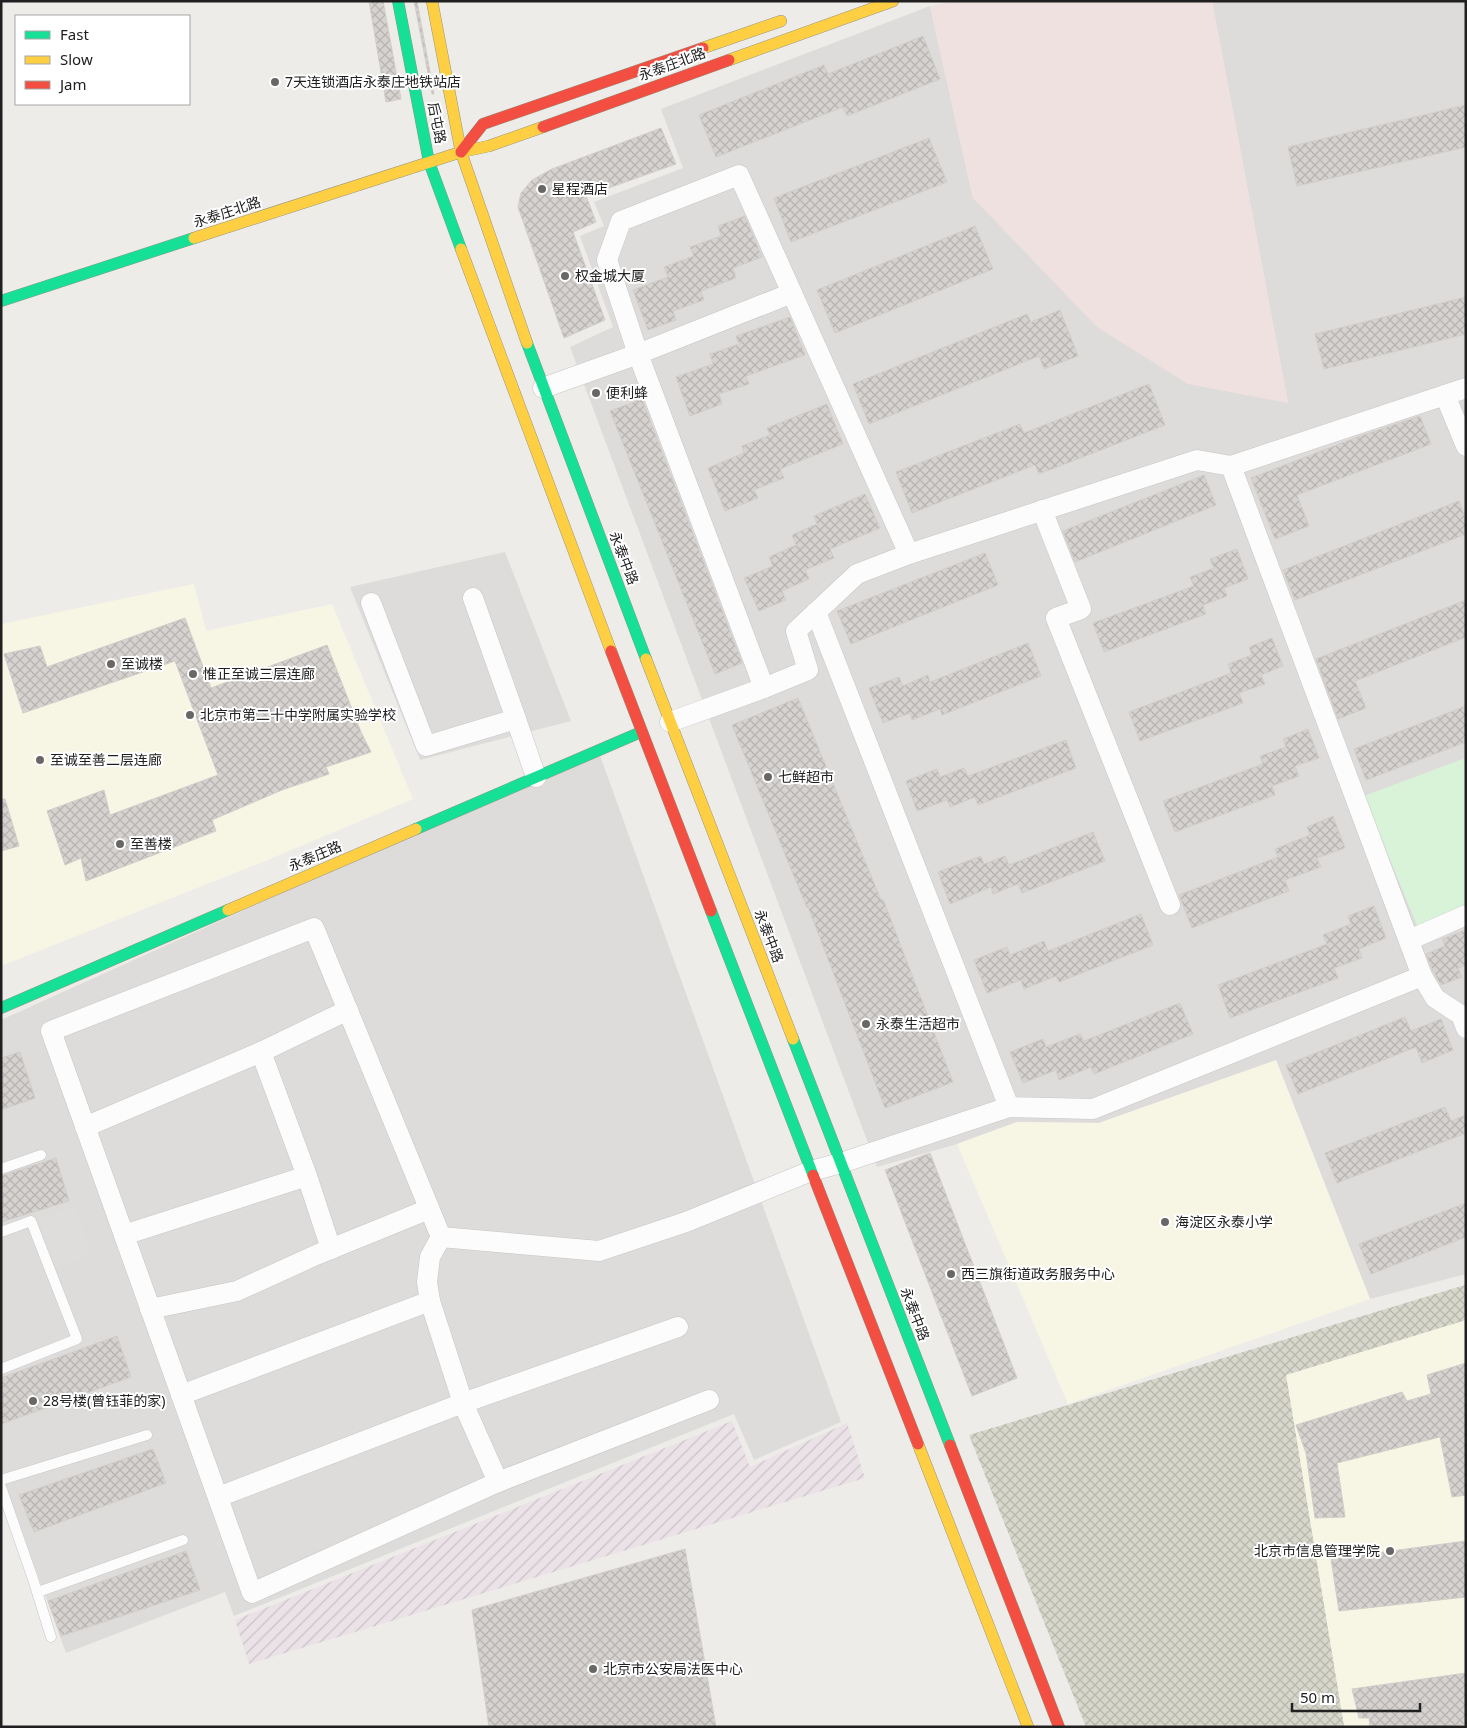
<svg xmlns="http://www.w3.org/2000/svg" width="1467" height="1728" font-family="'Noto Sans','Noto Sans SC',sans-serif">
  <defs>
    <pattern id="industrial-furrows" width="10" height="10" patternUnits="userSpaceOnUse" patternTransform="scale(1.25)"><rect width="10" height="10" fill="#ebe2e7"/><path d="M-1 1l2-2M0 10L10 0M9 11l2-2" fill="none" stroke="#c9c2c6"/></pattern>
    <pattern id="construction-cross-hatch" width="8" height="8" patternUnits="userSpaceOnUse" patternTransform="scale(1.25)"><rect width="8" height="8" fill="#d7d7cb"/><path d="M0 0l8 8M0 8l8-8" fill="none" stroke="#b8b8ae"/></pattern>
    <pattern id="building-cross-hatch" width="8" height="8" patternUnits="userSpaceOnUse" patternTransform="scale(1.25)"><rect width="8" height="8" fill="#d5d2d0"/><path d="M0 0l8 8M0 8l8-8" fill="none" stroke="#b7b4b2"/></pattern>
  </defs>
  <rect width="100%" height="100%" fill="#eeece9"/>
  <g fill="#dddcda">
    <polygon points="1212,1 1466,1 1466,758 1365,796 1466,916 1466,1274 1370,1299 1276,1060 1099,1123 1017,1122 957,1144 877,1167 570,347 613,327 580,236 604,226 594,202 683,168 661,109 930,6 973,198 1288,403"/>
    <polygon points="505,552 571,721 420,760 350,587"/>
    <polygon points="598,750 841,1422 754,1460 734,1414 234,1616 225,1592 66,1653 1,1474 1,1020"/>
  </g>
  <polygon fill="#efe1df" points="954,1 1212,1 1288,403 1188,384 1097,327 973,198 930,6"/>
  <polygon fill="url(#industrial-furrows)" points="732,1421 750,1467 847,1423 865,1478 249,1664 235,1620"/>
  <g fill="#f7f6e5">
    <polygon points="194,584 206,631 332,604 413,799 265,861 1,966 1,624"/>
    <polygon points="1276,1060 1370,1299 1068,1404 957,1144 1017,1122 1099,1123"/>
    <polygon points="1466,1320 1466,1727 1344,1727 1286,1375"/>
  </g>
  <polygon fill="url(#construction-cross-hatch)" points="1465,1285 1466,1320 1286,1375 1344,1726 1086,1727 969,1435"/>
  <polygon fill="#d8f3d8" points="1466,758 1466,916 1420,933 1364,796"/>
  <polygon fill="#dedddc" points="76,1206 90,1254 50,1269 31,1221"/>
  <g fill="url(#building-cross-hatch)" stroke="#d1ceca">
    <polygon points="369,1 383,1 401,99 386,102"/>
    <polygon points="414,1 417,1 434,94 432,94"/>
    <polygon points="923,36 940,79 847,116 843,107 716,157 699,115 824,65 828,74"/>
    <polygon points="1466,105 1466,147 1297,186 1288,147"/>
    <polygon points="661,128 676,164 586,196 596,222 573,232 605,320 564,338 518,207 521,193 532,180 552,169"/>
    <polygon points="929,138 947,182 791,242 774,198"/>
    <polygon points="745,216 762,257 733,268 736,278 701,291 704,300 673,311 676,320 648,330 633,290 668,277 664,267 694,256 690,247 721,236 718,226"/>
    <polygon points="975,226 993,269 835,333 817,290"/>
    <polygon points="1466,297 1466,334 1324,369 1315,334"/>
    <polygon points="1060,310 1078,356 1044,369 1039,356 869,424 853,384 1027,314 1031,322"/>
    <polygon points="790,317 805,355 746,376 749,384 719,394 722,404 690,416 676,377 713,364 710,354 739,344 736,336"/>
    <polygon points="1149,384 1165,425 1039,474 1035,465 912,513 896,472 1020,424 1024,433"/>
    <polygon points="642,399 742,663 715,674 610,411"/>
    <polygon points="827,404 843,444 780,469 784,478 754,490 758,498 725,511 708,468 744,453 742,446 770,435 767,428"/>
    <polygon points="1420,416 1431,444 1297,495 1309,526 1275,539 1251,478 1360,436"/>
    <polygon points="1204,475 1216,505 1075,562 1063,531"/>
    <polygon points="865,494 880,528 830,549 834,558 805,570 809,579 782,591 786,600 759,611 744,578 773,566 769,557 796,545 792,535 817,524 814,516"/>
    <polygon points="1459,501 1466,520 1466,534 1295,600 1283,570"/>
    <polygon points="1237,549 1248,579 1224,588 1227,596 1203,605 1206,614 1104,652 1093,623 1194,586 1190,577 1214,568 1210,559"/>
    <polygon points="985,553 998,585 851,644 837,611"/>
    <polygon points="1466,600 1466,637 1355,681 1366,708 1338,719 1316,659"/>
    <polygon points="185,618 211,688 327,645 361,732 371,752 326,767 329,774 282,790 212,820 216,831 86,881 81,858 65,865 47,811 104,790 110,815 218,775 175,661 23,713 4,654 40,646 47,667"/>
    <polygon points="1272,638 1283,666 1261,675 1265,684 1239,693 1243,703 1140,741 1129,712 1231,673 1228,664 1252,655 1249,647"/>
    <polygon points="1028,643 1041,676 942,715 940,709 912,720 910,713 883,723 869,688 899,677 903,686 928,675 930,682"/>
    <polygon points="798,698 881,900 883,899 953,1082 885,1108 808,907 807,908 732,725"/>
    <polygon points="1466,706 1466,742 1366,780 1354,749"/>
    <polygon points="1308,729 1319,758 1295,766 1299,776 1272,786 1275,795 1175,832 1163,801 1263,764 1260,756 1286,747 1283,739"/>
    <polygon points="1066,740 1076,768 978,805 975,797 950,807 947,800 917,811 906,781 937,769 940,777 964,768 968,776"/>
    <polygon points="1,799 5,799 19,846 1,851"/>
    <polygon points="1333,816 1345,848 1317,858 1321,867 1285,880 1289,891 1192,928 1179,895 1278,857 1275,849 1310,835 1307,827"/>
    <polygon points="1093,832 1105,861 1022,893 1018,884 993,894 991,887 950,904 938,872 981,856 984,864 1005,856 1009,865"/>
    <polygon points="1374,906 1386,938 1359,949 1362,958 1334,968 1338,978 1230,1018 1218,985 1327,944 1323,935 1351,924 1348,916"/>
    <polygon points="1141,914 1153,945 1059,982 1056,976 1024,989 1021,980 987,993 974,960 1007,947 1010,955 1044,941 1048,951"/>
    <polygon points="1466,930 1466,965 1458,968 1462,977 1441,985 1433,971 1426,954 1445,946 1442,939"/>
    <polygon points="1180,1003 1193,1034 1094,1074 1091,1067 1059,1080 1056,1070 1023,1083 1010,1052 1043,1039 1046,1047 1080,1034 1084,1041"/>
    <polygon points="1405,1017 1411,1031 1441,1019 1453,1050 1422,1063 1416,1047 1298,1094 1286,1065"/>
    <polygon points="20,1052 35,1098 1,1110 1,1058"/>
    <polygon points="1445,1107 1451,1121 1466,1115 1466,1133 1337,1183 1325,1153"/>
    <polygon points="930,1153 1017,1378 972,1396 885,1170"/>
    <polygon points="56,1158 69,1201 1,1222 1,1176"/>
    <polygon points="1466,1203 1466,1237 1371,1274 1359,1244"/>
    <polygon points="117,1336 131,1377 1,1424 1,1378"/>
    <polygon points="1466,1363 1466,1495 1452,1497 1440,1437 1337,1463 1345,1517 1315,1518 1306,1453 1296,1425 1402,1392 1407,1401 1431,1394 1427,1375"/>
    <polygon points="153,1449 166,1483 34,1532 19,1495"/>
    <polygon points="1466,1541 1466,1597 1339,1611 1331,1559"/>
    <polygon points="685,1549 716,1727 489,1727 472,1610"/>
    <polygon points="186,1551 200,1590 61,1636 48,1601"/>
    <polygon points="1466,1673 1466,1724 1445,1727 1370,1727 1369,1718 1359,1718 1352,1689"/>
  </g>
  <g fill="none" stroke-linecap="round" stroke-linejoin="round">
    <g stroke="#c7c6c5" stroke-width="11">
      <g id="lane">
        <polyline points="1,1169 41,1155"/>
        <polyline points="1,1232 31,1221 77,1339 1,1369"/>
        <polyline points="1,1480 147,1435"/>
        <polyline points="1,1487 33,1579 51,1637"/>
        <polyline points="38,1592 183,1540"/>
      </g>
    </g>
    <g stroke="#c7c6c5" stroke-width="21">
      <g id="street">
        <polyline points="543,388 638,354 792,293"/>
        <polyline points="1445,395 1466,388"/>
        <polyline points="1231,466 1445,395 1466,446"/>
        <polyline points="1042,510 1081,609 1056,618 1170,905"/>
        <polyline points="473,598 516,719 536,777"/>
        <polyline points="371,603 426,746 516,719"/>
        <polyline points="816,612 1009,1107"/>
        <polyline points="764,688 638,354 607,260 621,221 739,175 909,554"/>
        <polyline points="670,722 764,688 808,670 796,631 857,574 909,554 1197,460 1231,466 1422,976 1435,998 1461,1015 1466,1028"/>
        <polyline points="1409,940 1466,915"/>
        <polyline points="85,1127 261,1052 348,1010"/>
        <polyline points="307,1176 331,1249"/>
        <polyline points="124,1235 307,1176 261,1052"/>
        <polyline points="441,1237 430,1257 427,1282 430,1301 463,1403 498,1482"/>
        <polyline points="150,1309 237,1291 316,1255 429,1209"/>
        <polyline points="181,1395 430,1301"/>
        <polyline points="709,1400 498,1482 252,1593 51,1031 314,928 441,1237 599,1251 686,1222 811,1171 841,1163 1009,1107 1093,1109 1422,976"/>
        <polyline points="218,1497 463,1403 678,1327"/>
      </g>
    </g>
    <g stroke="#969781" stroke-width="12">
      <g id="fast">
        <polyline points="398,1 429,162 461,249"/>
        <polyline points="1,301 194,238"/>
        <polyline points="527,343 646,659"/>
        <polyline points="416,829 641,732"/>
        <polyline points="711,911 813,1175"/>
        <polyline points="1,1008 228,910"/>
        <polyline points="793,1039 950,1445"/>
      </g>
    </g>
    <g stroke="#969781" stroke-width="12">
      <g id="slow">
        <polyline points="432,1 461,152 527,343"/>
        <polyline points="703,48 781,21"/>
        <polyline points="729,60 893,1"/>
        <polyline points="194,238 461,152 489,146 543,127"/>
        <polyline points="461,249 611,651"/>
        <polyline points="646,659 793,1039"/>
        <polyline points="228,910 416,829"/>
        <polyline points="918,1444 1028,1727"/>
      </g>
    </g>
    <g stroke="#969781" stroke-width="12">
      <g id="jam">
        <polyline points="543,127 729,60"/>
        <polyline points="461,152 483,124 703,48"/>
        <polyline points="611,651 711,911"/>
        <polyline points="813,1175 918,1444"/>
        <polyline points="950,1445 1059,1727"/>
      </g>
    </g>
    <use href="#lane" stroke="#fcfcfc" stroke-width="10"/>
    <use href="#street" stroke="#fcfcfc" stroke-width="20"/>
    <use href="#fast" stroke="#16e098" stroke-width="11"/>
    <use href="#slow" stroke="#ffcf43" stroke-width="11"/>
    <use href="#jam" stroke="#f24e42" stroke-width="11"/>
  </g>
  <g fill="#686766" stroke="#fff" stroke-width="2">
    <circle cx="275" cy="82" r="5"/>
    <circle cx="542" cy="189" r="5"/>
    <circle cx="565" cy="276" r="5"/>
    <circle cx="596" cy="393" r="5"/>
    <circle cx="111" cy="664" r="5"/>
    <circle cx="193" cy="674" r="5"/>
    <circle cx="190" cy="715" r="5"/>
    <circle cx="40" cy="760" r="5"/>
    <circle cx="768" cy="777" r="5"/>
    <circle cx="120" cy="844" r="5"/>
    <circle cx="866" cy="1024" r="5"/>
    <circle cx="1165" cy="1222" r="5"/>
    <circle cx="951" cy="1274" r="5"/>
    <circle cx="33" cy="1401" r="5"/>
    <circle cx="1390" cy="1551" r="5"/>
    <circle cx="593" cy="1669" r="5"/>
  </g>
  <g text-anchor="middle" stroke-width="4" stroke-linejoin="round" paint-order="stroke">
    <g font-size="14" fill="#202020" stroke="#fff">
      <text transform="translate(672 64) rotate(-20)" y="5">永泰庄北路</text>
      <text transform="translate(437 123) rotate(79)" y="5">后屯路</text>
      <text transform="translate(227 212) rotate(-18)" y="5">永泰庄北路</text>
      <text transform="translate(624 558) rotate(69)" y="5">永泰中路</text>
      <text transform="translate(315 856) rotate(-23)" y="5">永泰庄路</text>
      <text transform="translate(769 936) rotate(69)" y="5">永泰中路</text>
      <text transform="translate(915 1314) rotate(69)" y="5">永泰中路</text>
    </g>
    <g font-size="14" fill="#202020" stroke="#fff" text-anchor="start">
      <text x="285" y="87">7天连锁酒店永泰庄地铁站店</text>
      <text x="552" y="194">星程酒店</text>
      <text x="575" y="281">权金城大厦</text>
      <text x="606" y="398">便利蜂</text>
      <text x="121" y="669">至诚楼</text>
      <text x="203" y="679">惟正至诚三层连廊</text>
      <text x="200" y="720">北京市第二十中学附属实验学校</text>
      <text x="50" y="765">至诚至善二层连廊</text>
      <text x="778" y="782">七鲜超市</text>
      <text x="130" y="849">至善楼</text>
      <text x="876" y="1029">永泰生活超市</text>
      <text x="1175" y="1227">海淀区永泰小学</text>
      <text x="961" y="1279">西三旗街道政务服务中心</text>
      <text x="43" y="1406">28号楼(曾钰菲的家)</text>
      <text x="1380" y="1556" text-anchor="end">北京市信息管理学院</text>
      <text x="603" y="1674">北京市公安局法医中心</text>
    </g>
  </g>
  <rect width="1467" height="1728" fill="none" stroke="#202020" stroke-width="5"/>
  <rect x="15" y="15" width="175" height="90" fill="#ffffff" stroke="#a6a6a6"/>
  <rect x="25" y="31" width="25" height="8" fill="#16e098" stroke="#a6a6a6"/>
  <text x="60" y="40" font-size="15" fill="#202020">Fast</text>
  <rect x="25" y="56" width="25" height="8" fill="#ffcf43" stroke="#a6a6a6"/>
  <text x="60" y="65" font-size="15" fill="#202020">Slow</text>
  <rect x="25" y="81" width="25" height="8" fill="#f24e42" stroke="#a6a6a6"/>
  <text x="60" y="90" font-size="15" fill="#202020">Jam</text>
  <path d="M1292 1703v8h128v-8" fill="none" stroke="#202020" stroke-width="2.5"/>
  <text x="1300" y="1703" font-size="15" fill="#202020" stroke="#ffffff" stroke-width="4" paint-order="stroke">50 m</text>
</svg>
